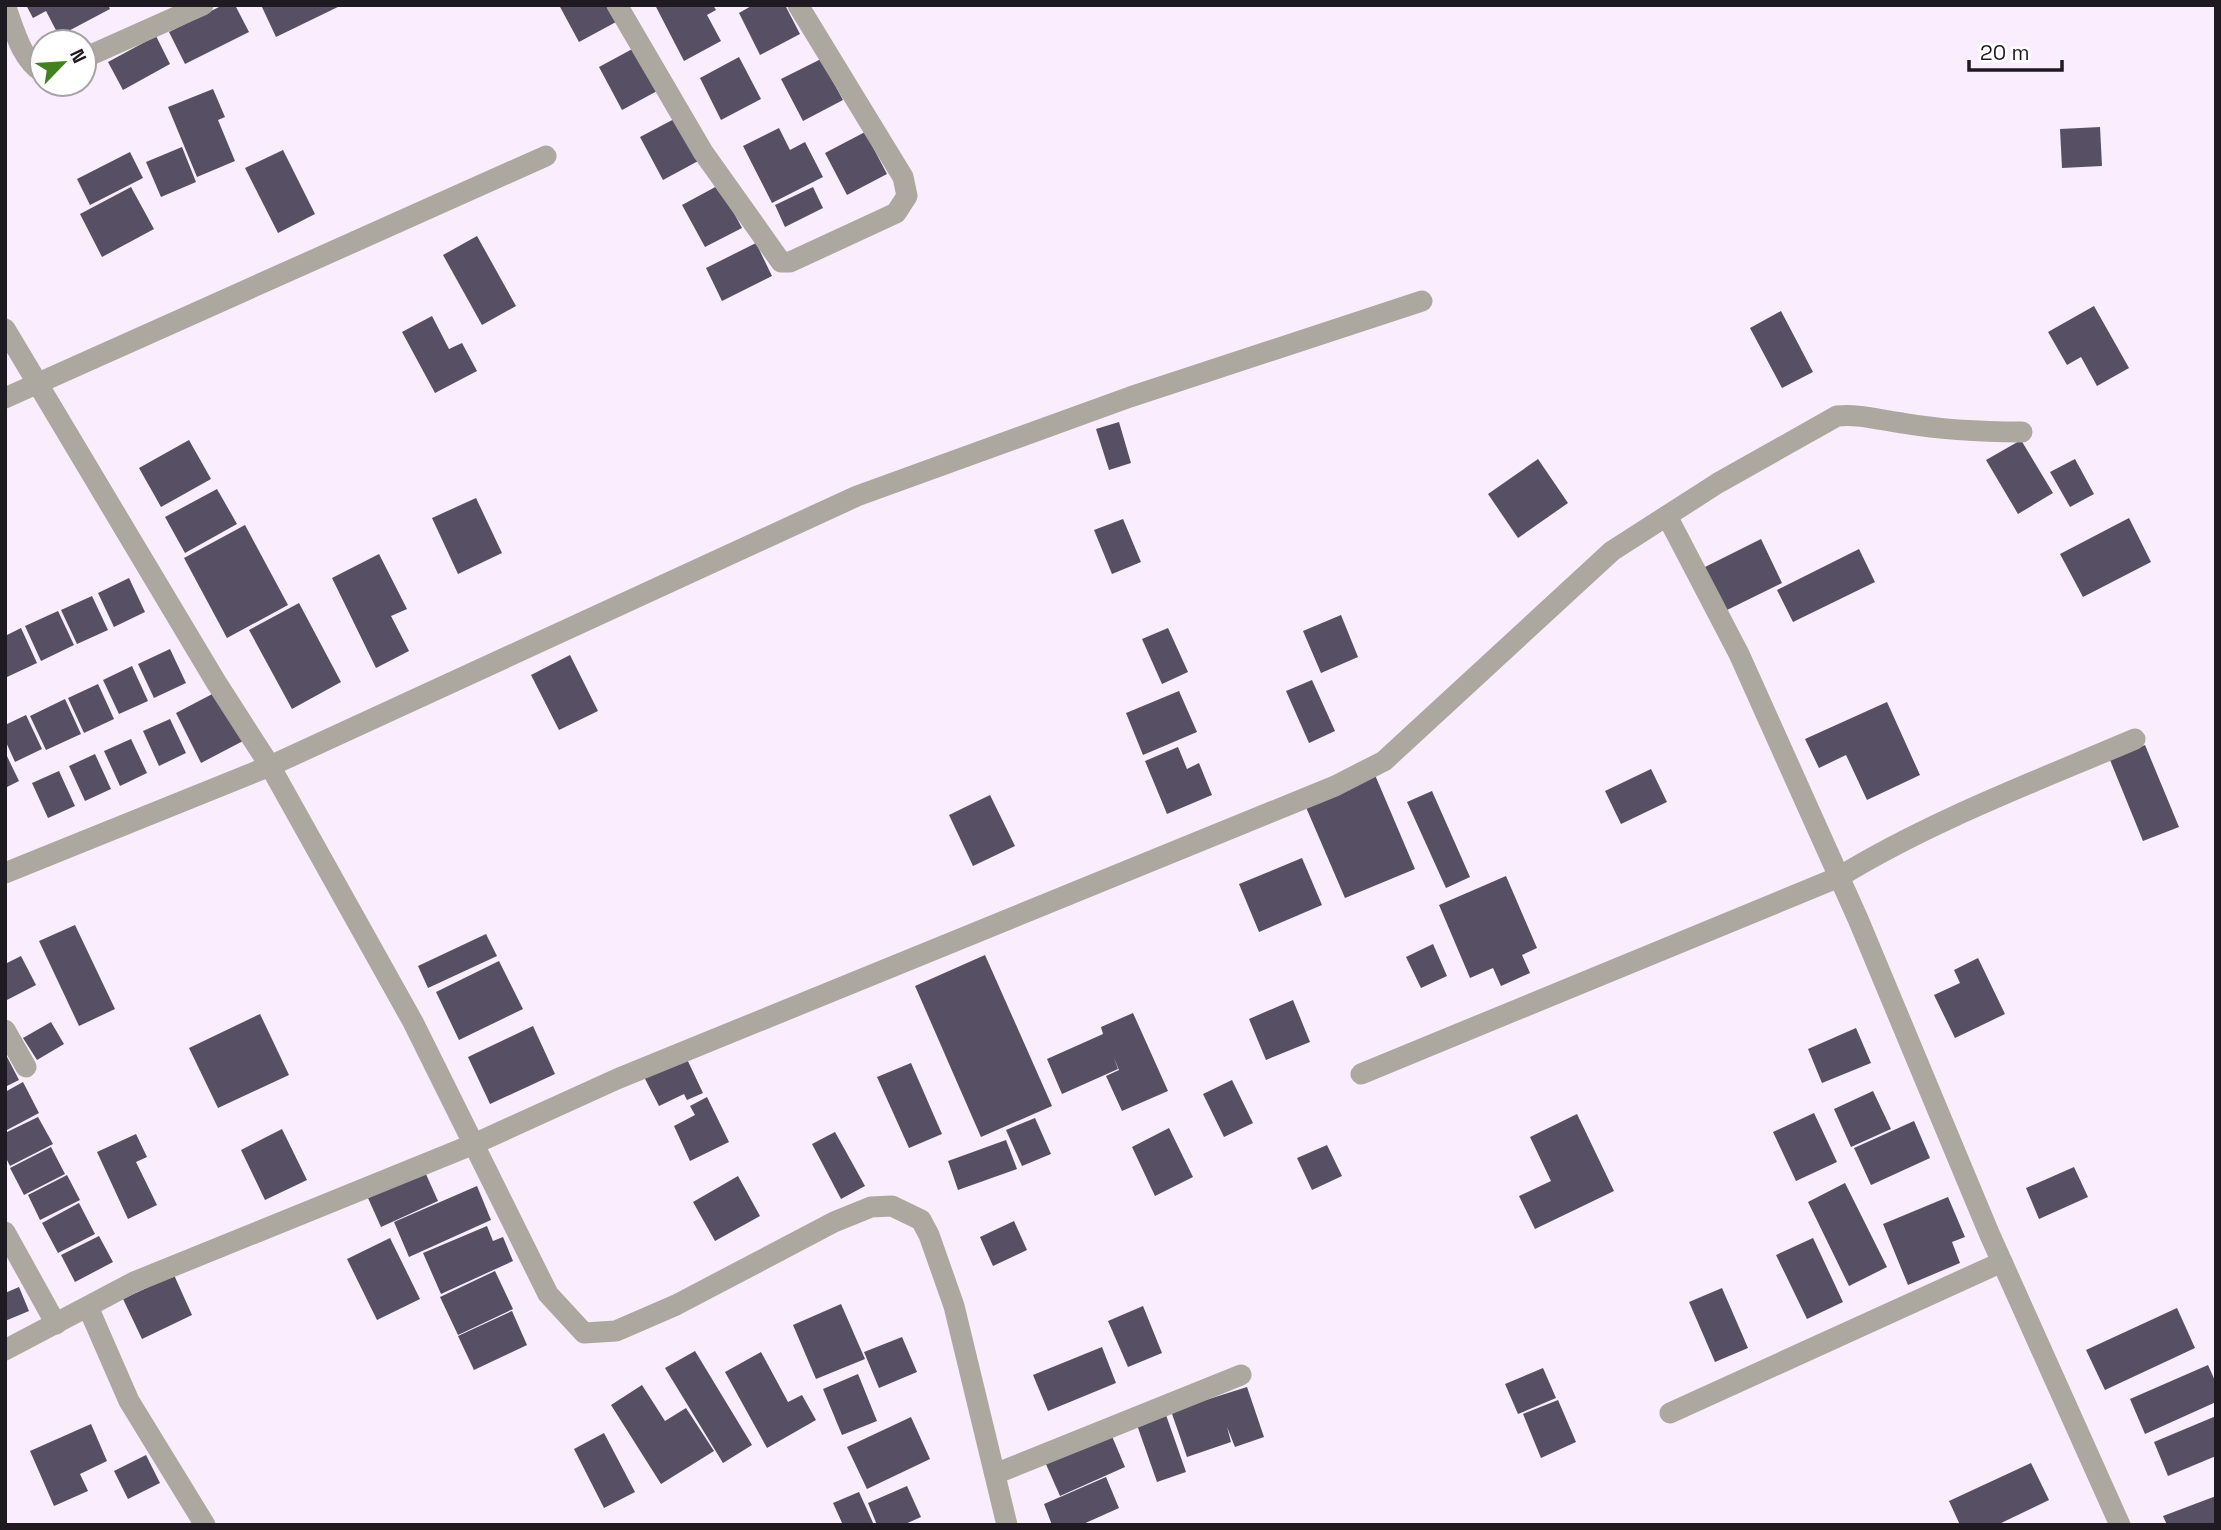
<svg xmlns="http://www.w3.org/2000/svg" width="2221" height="1530" font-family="'Space Grotesk',sans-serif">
  <rect width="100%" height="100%" fill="#f9edfe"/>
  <g fill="#575064">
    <polygon points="26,5 108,5 110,9 59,36 46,11 33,18"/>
    <polygon points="223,5 235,5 249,32 185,64 169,32"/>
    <polygon points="261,5 342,5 276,37"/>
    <polygon points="559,5 606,5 616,22 579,42"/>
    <polygon points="655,5 713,5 716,10 707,15 721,41 684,61"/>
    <polygon points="753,5 785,5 800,34 760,55 739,13"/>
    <polygon points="156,36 170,64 123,90 108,62"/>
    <polygon points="636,47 659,90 622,110 599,67"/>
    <polygon points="739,57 761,99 721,120 700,78"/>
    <polygon points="821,59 843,100 803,121 781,79"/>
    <polygon points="213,89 225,117 218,120 235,161 197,177 168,107"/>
    <polygon points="678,117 700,160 663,180 640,137"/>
    <polygon points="2100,127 2102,166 2062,168 2060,129"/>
    <polygon points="779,128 790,150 805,142 823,177 772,203 743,146"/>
    <polygon points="865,132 887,174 847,195 825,153"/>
    <polygon points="182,147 196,182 161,197 146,162"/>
    <polygon points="283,150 315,214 278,233 245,168"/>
    <polygon points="130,152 143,178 90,205 77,179"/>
    <polygon points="719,185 742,228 705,247 682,205"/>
    <polygon points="131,187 154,229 102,257 80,214"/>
    <polygon points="813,187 823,208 785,227 775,205"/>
    <polygon points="477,236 516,306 482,325 443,255"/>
    <polygon points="756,243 772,276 722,301 706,268"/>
    <polygon points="2094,306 2129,368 2097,386 2081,357 2067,365 2048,332"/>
    <polygon points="1781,311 1813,372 1782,388 1750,328"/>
    <polygon points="432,316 449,349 462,343 477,371 435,393 402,332"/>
    <polygon points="1119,422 1131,463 1109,470 1096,429"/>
    <polygon points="189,440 211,479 161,507 139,468"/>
    <polygon points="2021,440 2053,493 2018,514 1986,460"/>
    <polygon points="1538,459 1568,503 1518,538 1488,494"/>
    <polygon points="2075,459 2094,494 2070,507 2050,472"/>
    <polygon points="217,489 237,524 185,553 165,517"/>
    <polygon points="476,498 502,553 458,574 432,518"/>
    <polygon points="2129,518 2151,562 2083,597 2060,554"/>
    <polygon points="1123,519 1141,562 1112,574 1094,530"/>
    <polygon points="245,525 288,605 227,638 184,558"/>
    <polygon points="1761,539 1782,583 1725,611 1703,568"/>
    <polygon points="1859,549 1875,582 1793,622 1777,590"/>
    <polygon points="379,554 407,609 391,616 409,651 376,668 332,578"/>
    <polygon points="129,578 145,612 114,627 98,593"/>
    <polygon points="92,596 108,630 77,644 61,610"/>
    <polygon points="299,603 341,682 292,709 249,630"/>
    <polygon points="58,611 74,645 41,661 25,626"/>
    <polygon points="1341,615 1358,657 1321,673 1303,631"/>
    <polygon points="21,628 37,663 7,677 5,636"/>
    <polygon points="1168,628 1188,672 1162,684 1142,639"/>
    <polygon points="170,649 186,683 154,698 138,664"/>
    <polygon points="570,655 598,711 559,730 531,675"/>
    <polygon points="132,666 148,701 119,714 103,680"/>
    <polygon points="1312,680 1335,731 1309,743 1286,691"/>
    <polygon points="98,684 114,719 84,733 68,698"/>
    <polygon points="218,691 243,741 201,763 176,713"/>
    <polygon points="1179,691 1197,732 1143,755 1126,713"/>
    <polygon points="65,699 81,734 46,750 30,716"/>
    <polygon points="1887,702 1920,775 1867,800 1846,755 1819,768 1805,739"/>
    <polygon points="26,715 42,749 15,762 5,740 5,725"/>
    <polygon points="170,719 186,753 159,766 143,731"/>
    <polygon points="131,739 147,773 120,786 104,751"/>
    <polygon points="2145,745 2179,827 2143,841 2110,760"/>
    <polygon points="1178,747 1187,769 1199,763 1212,795 1167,814 1145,761"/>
    <polygon points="5,752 19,781 5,788"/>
    <polygon points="95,754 111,789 85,801 69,766"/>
    <polygon points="1651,769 1667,802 1621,824 1605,791"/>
    <polygon points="59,771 75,806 48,818 32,783"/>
    <polygon points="1375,775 1415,869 1345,898 1305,805"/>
    <polygon points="1432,791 1470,877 1446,888 1407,802"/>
    <polygon points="990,795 1015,846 973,866 949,815"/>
    <polygon points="1302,858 1322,905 1259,932 1239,884"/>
    <polygon points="1506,876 1537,948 1522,955 1530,973 1501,986 1493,968 1470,978 1439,905"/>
    <polygon points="75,925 115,1009 79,1026 39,941"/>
    <polygon points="486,934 497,956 428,988 418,966"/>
    <polygon points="1433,944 1447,976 1421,988 1406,957"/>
    <polygon points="985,955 1052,1106 981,1137 915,986"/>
    <polygon points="21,956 36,985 5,1001 5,964"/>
    <polygon points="1978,958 2005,1014 1955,1038 1934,995 1960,983 1954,970"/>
    <polygon points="499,961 523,1009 459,1040 436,992"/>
    <polygon points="1293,1000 1310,1042 1266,1060 1249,1019"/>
    <polygon points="1133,1013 1168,1091 1122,1111 1106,1076 1119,1070 1114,1058 1118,1069 1062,1094 1047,1059 1103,1034 1101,1027"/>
    <polygon points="260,1014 289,1075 218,1108 189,1048"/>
    <polygon points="51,1022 64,1044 37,1060 23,1038"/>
    <polygon points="533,1026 555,1074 490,1104 468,1057"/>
    <polygon points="1856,1028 1871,1063 1822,1083 1808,1049"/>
    <polygon points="5,1053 19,1080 5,1087"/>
    <polygon points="685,1055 703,1093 687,1100 684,1094 659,1106 643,1075"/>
    <polygon points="911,1063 942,1134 909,1148 877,1077"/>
    <polygon points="1232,1080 1253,1123 1224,1137 1203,1094"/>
    <polygon points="23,1082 39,1113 5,1131 5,1092"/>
    <polygon points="1873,1091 1891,1129 1851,1147 1834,1109"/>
    <polygon points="707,1097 729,1142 690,1161 674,1126 695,1115 690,1106"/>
    <polygon points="1814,1113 1837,1162 1796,1181 1773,1132"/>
    <polygon points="1577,1114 1614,1191 1535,1229 1519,1196 1551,1181 1530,1137"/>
    <polygon points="38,1117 53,1144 10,1166 5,1156 5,1133"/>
    <polygon points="1035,1118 1051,1154 1022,1166 1006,1130"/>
    <polygon points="1914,1121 1930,1158 1871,1185 1854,1148"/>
    <polygon points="1169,1128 1193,1177 1155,1196 1132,1147"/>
    <polygon points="282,1129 307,1180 265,1200 241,1150"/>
    <polygon points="835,1132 865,1186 841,1199 812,1144"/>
    <polygon points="136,1134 147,1157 136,1162 157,1205 128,1219 97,1152"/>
    <polygon points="1006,1140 1017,1169 958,1190 948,1161"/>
    <polygon points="1327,1145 1342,1176 1312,1190 1297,1158"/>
    <polygon points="51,1147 65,1174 24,1195 10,1168"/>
    <polygon points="2074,1167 2088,1197 2039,1219 2026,1188"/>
    <polygon points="425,1172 438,1201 381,1227 368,1198"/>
    <polygon points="67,1175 80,1200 40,1220 28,1195"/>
    <polygon points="738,1176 760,1216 715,1241 693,1202"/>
    <polygon points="1845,1183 1887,1267 1849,1286 1808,1202"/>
    <polygon points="477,1186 491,1220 409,1257 394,1222"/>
    <polygon points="1948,1197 1965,1237 1952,1242 1960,1263 1908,1285 1883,1224"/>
    <polygon points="79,1203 95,1234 58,1253 42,1223"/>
    <polygon points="1014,1221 1027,1250 993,1266 980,1237"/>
    <polygon points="487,1226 493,1241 503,1237 513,1261 441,1294 423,1253"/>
    <polygon points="99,1236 113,1262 75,1282 61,1255"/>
    <polygon points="390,1238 420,1299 377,1320 347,1259"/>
    <polygon points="1813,1238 1843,1302 1807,1319 1776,1255"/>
    <polygon points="495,1271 513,1309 458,1335 440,1297"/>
    <polygon points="174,1275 192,1315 142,1339 123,1299"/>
    <polygon points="19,1287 29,1311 5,1321 5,1293"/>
    <polygon points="1722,1288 1748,1348 1715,1362 1689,1302"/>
    <polygon points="841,1304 865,1359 816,1379 793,1325"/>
    <polygon points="1143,1306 1162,1353 1128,1367 1108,1321"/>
    <polygon points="2177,1308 2195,1348 2105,1390 2086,1350"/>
    <polygon points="512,1311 527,1345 474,1370 458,1336"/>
    <polygon points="902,1337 917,1372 879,1388 864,1352"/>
    <polygon points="1102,1347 1116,1383 1048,1411 1033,1375"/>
    <polygon points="695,1351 752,1445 723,1463 665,1368"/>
    <polygon points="761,1352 788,1402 802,1395 816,1420 767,1448 725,1372"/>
    <polygon points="2208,1365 2216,1383 2216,1402 2145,1434 2130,1399"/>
    <polygon points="1543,1368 1556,1398 1518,1414 1505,1384"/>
    <polygon points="858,1374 877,1421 842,1435 823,1389"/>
    <polygon points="642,1385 665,1421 686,1408 714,1451 661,1484 611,1405"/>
    <polygon points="1247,1387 1264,1437 1235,1447 1227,1427 1231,1442 1187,1457 1171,1411"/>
    <polygon points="1558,1400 1576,1442 1541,1458 1523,1414"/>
    <polygon points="1166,1415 1186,1472 1157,1482 1137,1425"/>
    <polygon points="2216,1416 2216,1456 2168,1476 2154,1442"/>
    <polygon points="911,1417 930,1459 867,1489 847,1447"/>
    <polygon points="91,1424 107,1461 80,1474 88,1491 54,1506 30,1451"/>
    <polygon points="604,1433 635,1492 604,1508 574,1449"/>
    <polygon points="1111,1434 1125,1467 1060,1496 1045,1462"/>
    <polygon points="146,1455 160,1483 128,1499 114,1471"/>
    <polygon points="2031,1463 2049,1500 1997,1525 1960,1525 1949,1501"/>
    <polygon points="1106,1477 1119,1508 1081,1525 1052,1525 1044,1504"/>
    <polygon points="907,1486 921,1517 903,1525 877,1525 868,1503"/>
    <polygon points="859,1492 874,1525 843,1525 833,1503"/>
    <polygon points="2216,1496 2216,1525 2167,1525 2163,1516"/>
  </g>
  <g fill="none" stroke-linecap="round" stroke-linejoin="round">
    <g stroke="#ada89f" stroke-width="21">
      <path d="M5,5C13,26 21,60 42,72"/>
      <polyline points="617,5 703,152 781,262 790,262 896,213 907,196 903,177 798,5"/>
      <polyline points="84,58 203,5"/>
      <polyline points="5,329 216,682 270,766 413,1022 548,1294 584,1333 616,1331 676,1305 834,1222 871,1207 892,1206 921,1220 929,1235 954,1306 1007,1525"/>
      <polyline points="5,398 546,156"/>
      <polyline points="1667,516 1739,654 1858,919 1989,1233 2120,1525"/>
      <polyline points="5,873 270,766 857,496 1130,397 1422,301"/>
      <polyline points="5,1030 26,1067"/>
      <path d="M1361,1074L1839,877C1930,821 2037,781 2135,739"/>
      <polyline points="5,1232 56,1324"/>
      <polyline points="88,1307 129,1401 205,1525"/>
      <path d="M5,1350L134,1282L474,1144L617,1079L1335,786L1384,761L1612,551L1718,483L1837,416C1861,414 1879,420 1902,423C1942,430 1982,432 2022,432"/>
      <polyline points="1670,1413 2002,1262"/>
      <polyline points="995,1474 1241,1375"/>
    </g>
  </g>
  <rect width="2221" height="1530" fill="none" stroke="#1f1a21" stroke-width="14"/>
  <g transform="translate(63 63) rotate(65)"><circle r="33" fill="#ffffff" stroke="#a5a3a6" stroke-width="2"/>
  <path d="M0-5L12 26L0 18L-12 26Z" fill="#428121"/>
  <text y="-10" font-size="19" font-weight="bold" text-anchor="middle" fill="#1f1a21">N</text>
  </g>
  <path d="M1969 60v10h93v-10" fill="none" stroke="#1f1a21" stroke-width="3.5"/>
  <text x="1980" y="60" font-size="21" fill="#1f1a21" stroke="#ffffff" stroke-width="5" paint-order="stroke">20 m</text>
</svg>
